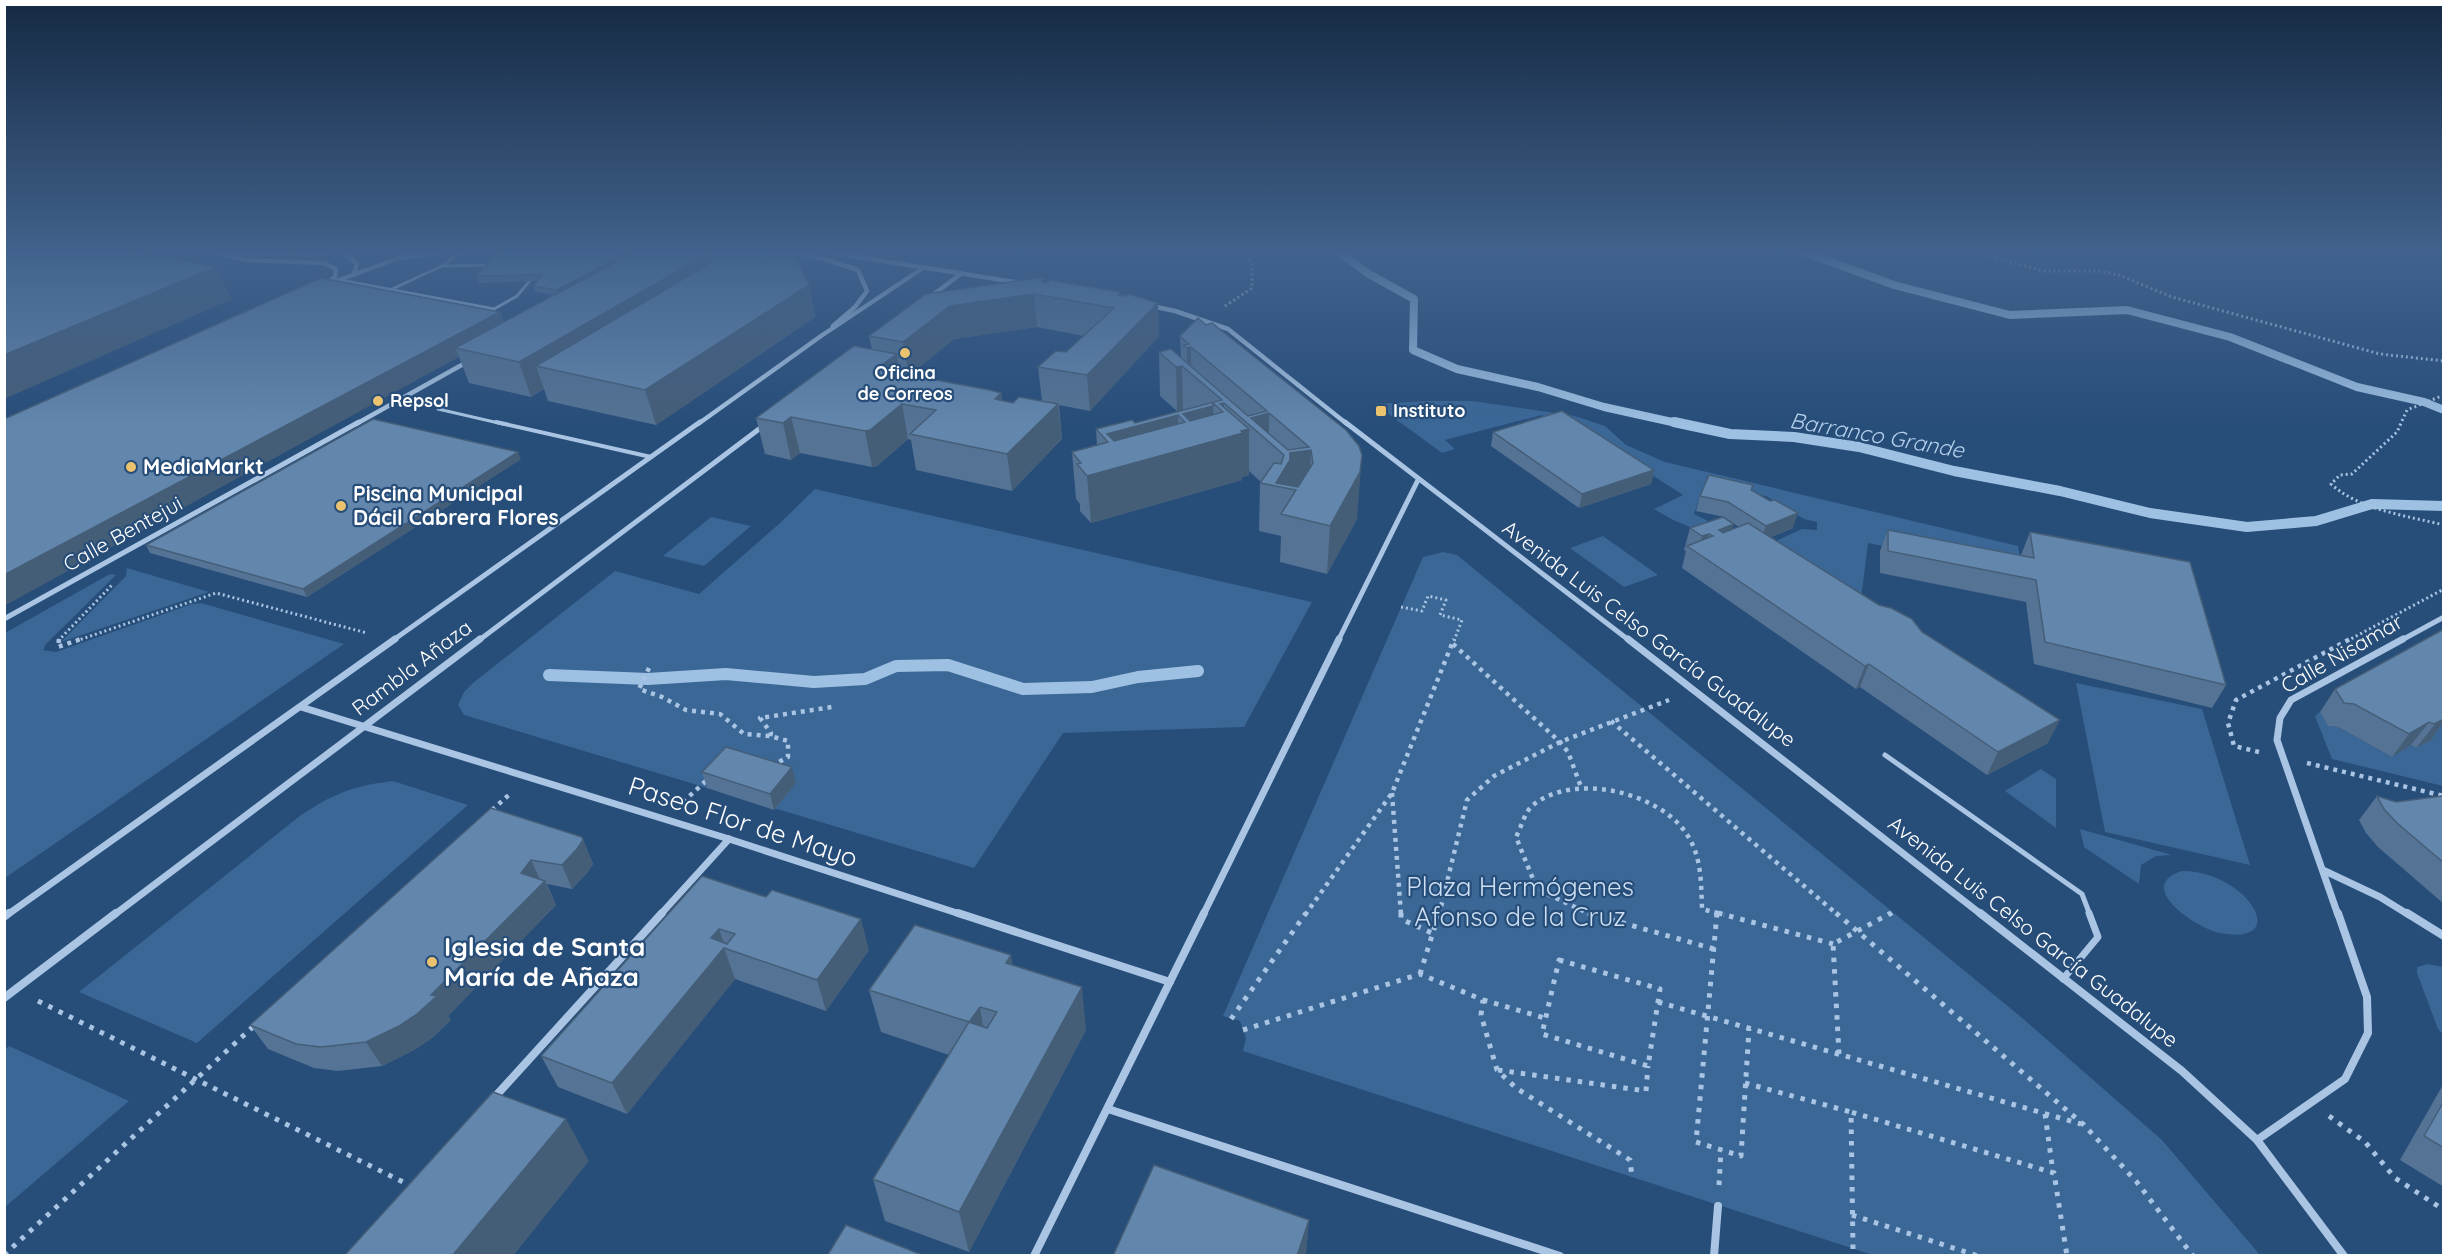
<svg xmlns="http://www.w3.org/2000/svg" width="2448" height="1260" font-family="Quicksand,sans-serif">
  <rect width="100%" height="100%" fill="#274d79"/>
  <g fill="#3a6796">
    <polygon points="1428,401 1472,401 1575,416 1605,426 1626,445 1665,462 2018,546 2023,574 1868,543 1860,607 1763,547 1802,529 1817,530 1817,522 1804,519 1766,496 1704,486 1694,514 1708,521 1700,531 1673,520 1654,509 1683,495 1566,420 1554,422 1542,415 1445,440 1455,449 1442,453 1375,404"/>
    <polygon points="815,489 1312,602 1244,727 1063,733 974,868 464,715 458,705 464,692 473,683 615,571 699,594 780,523"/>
    <polygon points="711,517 751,526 704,566 663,556"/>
    <polygon points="1603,536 1658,575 1624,587 1570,548"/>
    <polygon points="1443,552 1457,555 2021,1017 2162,1140 2260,1255 1873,1255 1243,1051 1246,1038 1240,1021 1223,1016 1423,557"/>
    <polygon points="127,568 209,592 61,642 126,576"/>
    <polygon points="110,574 116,575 46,644 43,650 56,652 192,604 201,603 344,644 5,878 5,633"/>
    <polygon points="2076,683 2202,709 2250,865 2105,832"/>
    <polygon points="2320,712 2328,726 2338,727 2392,757 2411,745 2416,748 2425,737 2443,725 2443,786 2332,759 2315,716"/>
    <polygon points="2041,769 2056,779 2056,828 2005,791"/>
    <path d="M393,781L468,805L197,1043L79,992L301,815C335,793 352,786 393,781Z"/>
    <polygon points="2080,829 2172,855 2156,856 2141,865 2139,884 2084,847"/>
    <path d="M2182,871C2248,871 2293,947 2220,933C2197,929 2133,886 2182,871Z"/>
    <polygon points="2428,964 2443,967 2443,1034 2438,1029 2417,973 2417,967"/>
    <polygon points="9,1046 129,1101 5,1207 4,1050"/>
  </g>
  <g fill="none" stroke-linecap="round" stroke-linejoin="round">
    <g stroke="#9ec1e3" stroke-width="8">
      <polyline points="1337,251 1369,274 1414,299 1413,350 1457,369 1538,387 1604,407 1681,424"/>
      <polyline points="1801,251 1894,285 2010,315 2127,310 2230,337 2357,387 2424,402 2444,410"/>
    </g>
    <polyline stroke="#9ec1e3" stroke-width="10" points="1674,422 1730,434 1794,437 1859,447 1954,471 2060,491 2150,513 2247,527 2316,521 2372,504 2444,506"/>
    <polyline stroke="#9ec1e3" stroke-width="12" points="549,675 648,679 726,674 814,682 865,679 896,666 948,665 1023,689 1092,687 1138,677 1198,671"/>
    <g stroke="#a9c5e3" stroke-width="3" stroke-dasharray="2 3" stroke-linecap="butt">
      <polyline points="1881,251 1979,253 2043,271 2098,271 2119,275 2172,297 2380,354 2444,361"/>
      <polyline points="1225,306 1252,288 1252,263 1246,251"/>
      <path d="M2444,395L2407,410L2397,432L2352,474L2340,475L2331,484C2359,510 2408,516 2444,525"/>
      <polyline points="1401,607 1422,611 1428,596 1446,600 1440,615 1462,620 1454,641"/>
      <polyline points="58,641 112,585"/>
      <polyline points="76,641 216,593 367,633"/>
      <polyline points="2347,641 2444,589"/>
    </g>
    <g stroke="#a9c5e3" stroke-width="4.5" stroke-dasharray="4 5" stroke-linecap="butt">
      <polyline points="59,639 58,647 81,639"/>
      <polyline points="1453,644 1560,742 1568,752 1581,787"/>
      <polyline points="649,668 639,689 662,697 686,710 720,714 744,734 770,736 788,741 788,757 775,764"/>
      <polyline points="1611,721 1838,915"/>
      <polyline points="770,736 771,733 760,718 832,707"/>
      <polyline points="2259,752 2234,746 2228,723 2236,700 2350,639"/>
      <polyline points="2307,763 2444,796"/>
      <polyline points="1392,793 1401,915"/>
      <polyline points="683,802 708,779"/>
      <polyline points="492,810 511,793"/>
      <polyline points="1305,915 1392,793 1454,639"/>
      <polyline points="1439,915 1467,800 1494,776 1560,742 1669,700"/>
      <path d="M1592,915L1547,894L1535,884L1516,837C1521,828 1525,811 1533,805C1574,772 1658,792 1686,833C1702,856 1701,883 1702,909L1717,913"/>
      <polyline points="1717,915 1717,913 1724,915"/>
      <polyline points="1889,915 1892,913"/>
    </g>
    <g stroke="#a9c5e3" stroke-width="5" stroke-dasharray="4.5 7" stroke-linecap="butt">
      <polyline points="1401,913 1401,919 1434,934"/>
      <polyline points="1588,913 1714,949"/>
      <polyline points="1717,913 1696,1142 1741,1156 1749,1029"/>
      <polyline points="1718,913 1833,944"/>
      <polyline points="1836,913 2084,1125 2136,1181 2193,1256"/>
      <polygon points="1559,960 1660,989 1648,1066 1542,1034"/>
      <polyline points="1420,974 1439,913"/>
      <polyline points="1483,1000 1545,1018"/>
      <polyline points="38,1001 413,1187"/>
      <polyline points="1658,1002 2081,1124"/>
      <polyline points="1231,1019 1306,913"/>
      <polyline points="1243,1030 1420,974 1483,1000 1481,1015 1497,1070 1516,1088 1630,1160 1632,1177"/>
      <polyline points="1839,1054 1833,944 1891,913"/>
      <polyline points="1498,1070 1646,1091 1648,1066"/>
      <polyline points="1745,1083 1851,1112"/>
      <polyline points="2045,1114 2053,1172"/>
      <polyline points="2329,1116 2365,1142 2395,1178 2444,1210"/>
      <polyline points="1719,1185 1721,1150"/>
      <polyline points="1852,1215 1978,1256"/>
      <polyline points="1853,1249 1851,1112 2054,1173 2067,1256"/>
      <polyline points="4,1255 255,1025"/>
    </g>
    <g stroke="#a9c5e3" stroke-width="3">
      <polyline points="442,266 490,265"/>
      <polyline points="340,280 494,309 517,296 533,277"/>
      <polyline points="392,289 442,266 463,251"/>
      <polyline points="438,409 503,424"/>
    </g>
    <polyline stroke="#a9c5e3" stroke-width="4" points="496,422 651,457"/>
    <polyline stroke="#a9c5e3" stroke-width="5" points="1885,755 2082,894 2090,915"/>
    <polyline stroke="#a9c5e3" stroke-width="7" points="2063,979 2098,937 2089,913"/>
    <g stroke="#a9c5e3" stroke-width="4.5">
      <polyline points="210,251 248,260 324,263 336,269 335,277 329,281"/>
      <polyline points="342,251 357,264 354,274"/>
      <polyline points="784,251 824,259 858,270 867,291 855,307 833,326"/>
      <polyline points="820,251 1021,283"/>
      <polyline points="225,252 308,254 350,251"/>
      <polyline points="331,283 399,258 451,251"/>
      <polyline points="930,297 962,273"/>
      <polyline points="1152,306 1175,311 1228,329 1347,424"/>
      <polyline points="356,424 467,362"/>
      <polyline points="698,424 821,336 923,268"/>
    </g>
    <g stroke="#a9c5e3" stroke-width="5">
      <polyline points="1345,422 1630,641"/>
      <polyline points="4,619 359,422"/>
      <polyline points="392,641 700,422"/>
      <polyline points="478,641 763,426"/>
      <polyline points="1338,641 1418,480"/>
      <polyline points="2400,641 2444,617"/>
    </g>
    <g stroke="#a9c5e3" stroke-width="7">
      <polyline points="1628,639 1982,915"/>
      <polyline points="301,707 729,839 963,915"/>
      <polyline points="2325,871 2380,897 2409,915"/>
      <polyline points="7,915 395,639"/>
      <polyline points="114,915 480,639"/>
      <polyline points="660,915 729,839"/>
      <polyline points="1203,915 1339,639"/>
      <polyline points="2338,915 2277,740 2280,718 2291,700 2403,639"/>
    </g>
    <g stroke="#a9c5e3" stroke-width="8">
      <polyline points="958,913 1170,982"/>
      <polyline points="1980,913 2182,1071 2257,1140 2344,1256"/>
      <polyline points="2407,913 2444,936"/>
      <polyline points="4,917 9,913"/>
      <polyline points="4,998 116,913"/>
      <polyline points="493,1099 662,913"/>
      <polyline points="1108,1109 1560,1256"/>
      <polyline points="2257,1140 2345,1079 2368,1033 2367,997 2338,913"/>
      <polyline points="1034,1256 1204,913"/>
      <polyline points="1714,1256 1718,1206"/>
    </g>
  </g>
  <g fill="#557394" fill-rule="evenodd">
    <polygon points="499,251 792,251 809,285 815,317 656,425 548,401 544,389 531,397 469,383 459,357 321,278 500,312 504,322 554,295 535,292 533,286 537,281 478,283 476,276"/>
    <path d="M1045,282L1120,292V295L1159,336L1090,411L1059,405L1062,439L1012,491L916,470L911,440L908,439L877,466L872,467L800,453L791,460L765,454L756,418L872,349L869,336ZM1037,327L1084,336L1066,352L1038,367L1042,401L1013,403L1002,400L1001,393L909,375L954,339Z"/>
    <polygon points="1180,336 1346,430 1357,519 1327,574 1280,562 1281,536 1259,531 1260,483 1261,482 1249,471 1249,475 1242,477 1242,480 1091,523 1080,511 1080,504 1076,499 1072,452 1097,445 1096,429 1135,423 1184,410 1177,411 1160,396 1159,352 1181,358"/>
    <polygon points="1493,432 1654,470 1651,484 1579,508 1491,446"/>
    <polygon points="521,459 307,597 150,553 146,545"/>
    <polygon points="1751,490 1793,528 1771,537 1922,632 2048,743 1987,775 1860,687 1856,689 1682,568 1686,551 1684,550 1690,528 1733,529 1739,527 1724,517 1696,511 1700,496"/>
    <polygon points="1888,530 2021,555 2030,532 2226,685 2212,708 2034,664 2026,602 1880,573 1880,551"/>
    <polygon points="2444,629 2444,725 2440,727 2431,740 2416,748 2411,745 2392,757 2338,727 2328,726 2320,712 2335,689"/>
    <polygon points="702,772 796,783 774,810 707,788"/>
    <polygon points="2377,796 2396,802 2444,798 2444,904 2378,847 2366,833 2359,820"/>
    <polygon points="491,808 582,837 593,864 587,873 572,889 547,884 556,905 448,1016 451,1020 432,1038 414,1050 382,1066 338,1071 314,1068 268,1049 250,1025"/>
    <polygon points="702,876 869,950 826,1011 735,979 627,1114 558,1087 541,1056"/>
    <polygon points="1013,966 1086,1030 969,1252 885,1221 873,1179 949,1055 881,1032 869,990"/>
    <polygon points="2444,1083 2444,1187 2400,1160"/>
  </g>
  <g fill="#455e78">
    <polygon points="631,251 644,251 559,296 557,290"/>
    <polygon points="704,256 712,288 536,366 544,389 531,397 519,362"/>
    <polygon points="216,267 232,299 4,399 4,355"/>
    <polygon points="809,285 815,317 656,425 645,390"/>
    <polygon points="1034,294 1037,327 954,339 909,376 903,342 950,306"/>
    <polygon points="1158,303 1159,336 1090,411 1087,375"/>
    <polygon points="500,312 507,330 455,348 459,357 4,606 4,575"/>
    <polygon points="1191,347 1191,374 1187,370 1187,348"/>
    <polygon points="897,354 902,388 876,369"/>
    <polygon points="1182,366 1183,410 1177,411 1176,367"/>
    <polygon points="1001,393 1005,429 995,399"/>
    <polygon points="1224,403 1224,438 1241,431 1249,429 1249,475 1242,477 1242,480 1091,523 1087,476 1110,469 1107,434 1178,415 1179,451 1185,422 1183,414 1213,406 1214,441 1223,412 1220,404"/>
    <polygon points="902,404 908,439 877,466 872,467 865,431"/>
    <polygon points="1058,404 1062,439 1012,491 1007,454"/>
    <polygon points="1269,413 1269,442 1251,418"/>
    <polygon points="791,417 800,453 791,460 783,423"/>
    <polygon points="1311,450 1309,496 1296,490 1276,483 1290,453"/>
    <polygon points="518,452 521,459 307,597 303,589"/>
    <polygon points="1362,455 1357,519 1327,574 1330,526"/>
    <polygon points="1654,470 1651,484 1579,508 1582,494"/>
    <polygon points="1798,513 1793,528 1761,541 1766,526"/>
    <polygon points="1734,524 1728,546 1719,530"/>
    <polygon points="1709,534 1703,555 1698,553 1702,536"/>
    <polygon points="1869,664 1860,687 1856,689 1865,666"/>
    <polygon points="2444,713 2444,725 2440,727 2431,740 2416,748"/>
    <polygon points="2060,720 2048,743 1987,775 1998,752"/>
    <polygon points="2429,722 2411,745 2392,757 2409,734"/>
    <polygon points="792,767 796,783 774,810 770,794"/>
    <polygon points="582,837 593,864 587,873 572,889 562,865"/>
    <polygon points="531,860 542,884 545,881 556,905 448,1016 451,1020 432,1038 414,1050 382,1066 366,1042 431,995"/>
    <polygon points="861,919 869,950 826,1011 817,980"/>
    <polygon points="719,929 726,949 724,948 735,979 627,1114 612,1083 711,938"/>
    <polygon points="1011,955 1018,998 1006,963"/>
    <polygon points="1082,987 1086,1030 969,1252 959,1212"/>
    <polygon points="980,1007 987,1049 969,1022"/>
    <polygon points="566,1119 589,1161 513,1256 452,1256"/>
    <polygon points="1309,1220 1306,1256 1297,1256"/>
  </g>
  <g fill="#6386ac" stroke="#455e78" stroke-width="1.5" fill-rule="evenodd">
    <polygon points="4,251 127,251 216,267 4,355"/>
    <polygon points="499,251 631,251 557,290 533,286 542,275 476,276"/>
    <polygon points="637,251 792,251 809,285 645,390 536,366 719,258 704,256 519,362 455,348"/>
    <polygon points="321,278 500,312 4,575 4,419"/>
    <polygon points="1038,278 1044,279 1042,282 1047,283 1050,280 1108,290 1120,292 1118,295 1127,296 1129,294 1158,303 1087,375 1038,367 1056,351 1066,352 1114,308 1034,294 950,306 903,342 869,336 926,294"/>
    <path d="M1198,318L1206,325L1212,323L1346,430L1359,446L1362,455L1360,472L1330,526L1281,514L1296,490L1260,483L1274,463L1281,464L1284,455L1224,403L1220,404L1249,429L1241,431L1243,433L1087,476L1077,464L1081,463L1072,452L1108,442L1096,429L1132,420L1135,423L1222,400L1182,366L1176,367L1159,352L1171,349L1248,416L1267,411L1191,347L1187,348L1184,345L1189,344L1180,336ZM1213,403L1223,412L1190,421L1183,414L1213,406ZM1269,413L1309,447L1288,450L1251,418ZM1178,415L1185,422L1114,441L1107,434ZM1311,450L1313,463L1298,487L1276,483L1290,460V453Z"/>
    <polygon points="854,346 897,354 876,369 990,390 1001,393 995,399 1013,403 1019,397 1058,404 1007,454 910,434 936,410 902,404 870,430 865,431 791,417 783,423 756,418"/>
    <polygon points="1562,411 1654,470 1582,494 1493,432"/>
    <polygon points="373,419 518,452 303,589 146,545"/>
    <polygon points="1709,475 1753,485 1751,490 1770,501 1775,500 1798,513 1766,526 1728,502 1700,496"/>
    <polygon points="1723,517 1734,524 1719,530 1723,533 1748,523 1879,605 1891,608 1912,619 1922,632 2060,720 1998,752 1869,664 1865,666 1687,546 1713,536 1709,534 1702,536 1690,528"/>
    <polygon points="1888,530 2034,558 2030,532 2190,562 2226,685 2045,642 2036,580 1888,551"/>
    <polygon points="2444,629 2444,713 2443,713 2444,714 2444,719 2434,724 2429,722 2409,734 2354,704 2344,703 2335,689"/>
    <polygon points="726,747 792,767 770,794 702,772"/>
    <polygon points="2377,796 2396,802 2442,796 2444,798 2444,863 2397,823 2384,809"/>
    <polygon points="491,808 582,837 583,840 577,849 562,865 531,860 521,873 545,881 431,995 437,996 417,1014 399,1026 366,1042 321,1047 296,1044 250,1025"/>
    <path d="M702,876L766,897L772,890L861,919L817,980L724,948L612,1083L541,1056ZM719,929L735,934L727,944L711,938Z"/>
    <path d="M915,925L1011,955L1006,963L1082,987L959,1212L873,1179L969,1022L869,990ZM980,1007L997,1012L987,1028L969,1022Z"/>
    <polygon points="493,1092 566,1119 452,1256 344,1256"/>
    <polygon points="2444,1101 2444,1148 2424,1136"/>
    <polygon points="1154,1165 1309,1220 1297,1256 1113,1256"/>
    <polygon points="846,1225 925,1256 827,1256"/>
  </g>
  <linearGradient id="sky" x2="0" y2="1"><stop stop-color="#152a43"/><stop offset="0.59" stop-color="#41628c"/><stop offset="1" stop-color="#41628c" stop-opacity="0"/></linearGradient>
  <rect width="2448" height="427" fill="url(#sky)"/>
  <g fill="#ebc36f" stroke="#274d79" stroke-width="2">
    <circle cx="905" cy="353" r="6"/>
    <circle cx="378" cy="401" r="6"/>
    <rect x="1375" y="405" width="12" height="12" rx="3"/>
    <circle cx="131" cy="467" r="6"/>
    <circle cx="341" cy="506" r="6"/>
    <circle cx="432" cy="962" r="6"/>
  </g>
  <g text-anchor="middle" stroke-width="4.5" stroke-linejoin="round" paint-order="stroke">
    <g font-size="18" font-weight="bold" fill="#fff" stroke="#274d79" text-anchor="start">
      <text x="905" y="379" text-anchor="middle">Oficina<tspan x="905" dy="21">de Correos</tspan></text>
      <text x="390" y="407">Repsol</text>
      <text x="1393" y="417">Instituto</text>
    </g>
    <g font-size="21" font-weight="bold" fill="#fff" stroke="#274d79" text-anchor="start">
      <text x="143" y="474">MediaMarkt</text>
      <text x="353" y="501">Piscina Municipal<tspan x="353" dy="24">Dácil Cabrera Flores</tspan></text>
    </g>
    <g font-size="21" fill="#fff" stroke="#274d79">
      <text transform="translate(123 534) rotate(-29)" y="7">Calle Bentejui</text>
      <text transform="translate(1649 634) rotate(37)" y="7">Avenida Luis Celso García Guadalupe</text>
      <text transform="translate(2342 654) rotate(-30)" y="7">Calle Nisamar</text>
      <text transform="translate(412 668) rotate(-37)" y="7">Rambla Añaza</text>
      <text transform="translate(2033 932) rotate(38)" y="7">Avenida Luis Celso García Guadalupe</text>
    </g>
    <g font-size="22" font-style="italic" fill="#b4cfeb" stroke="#274d79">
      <text transform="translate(1877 435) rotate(10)" y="8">Barranco Grande</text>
    </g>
    <g font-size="26" fill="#fff" stroke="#274d79">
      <text transform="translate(743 822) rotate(18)" y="9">Paseo Flor de Mayo</text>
    </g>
    <g font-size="26" fill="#ccdff3" stroke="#274d79">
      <text x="1520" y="896">Plaza Hermógenes<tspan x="1520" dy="30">Afonso de la Cruz</tspan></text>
    </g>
    <g font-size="26" font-weight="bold" fill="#fff" stroke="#274d79" text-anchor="start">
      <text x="444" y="956">Iglesia de Santa<tspan x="444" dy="30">María de Añaza</tspan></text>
    </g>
  </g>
  <rect width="2448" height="1260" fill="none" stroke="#ffffff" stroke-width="12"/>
</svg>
